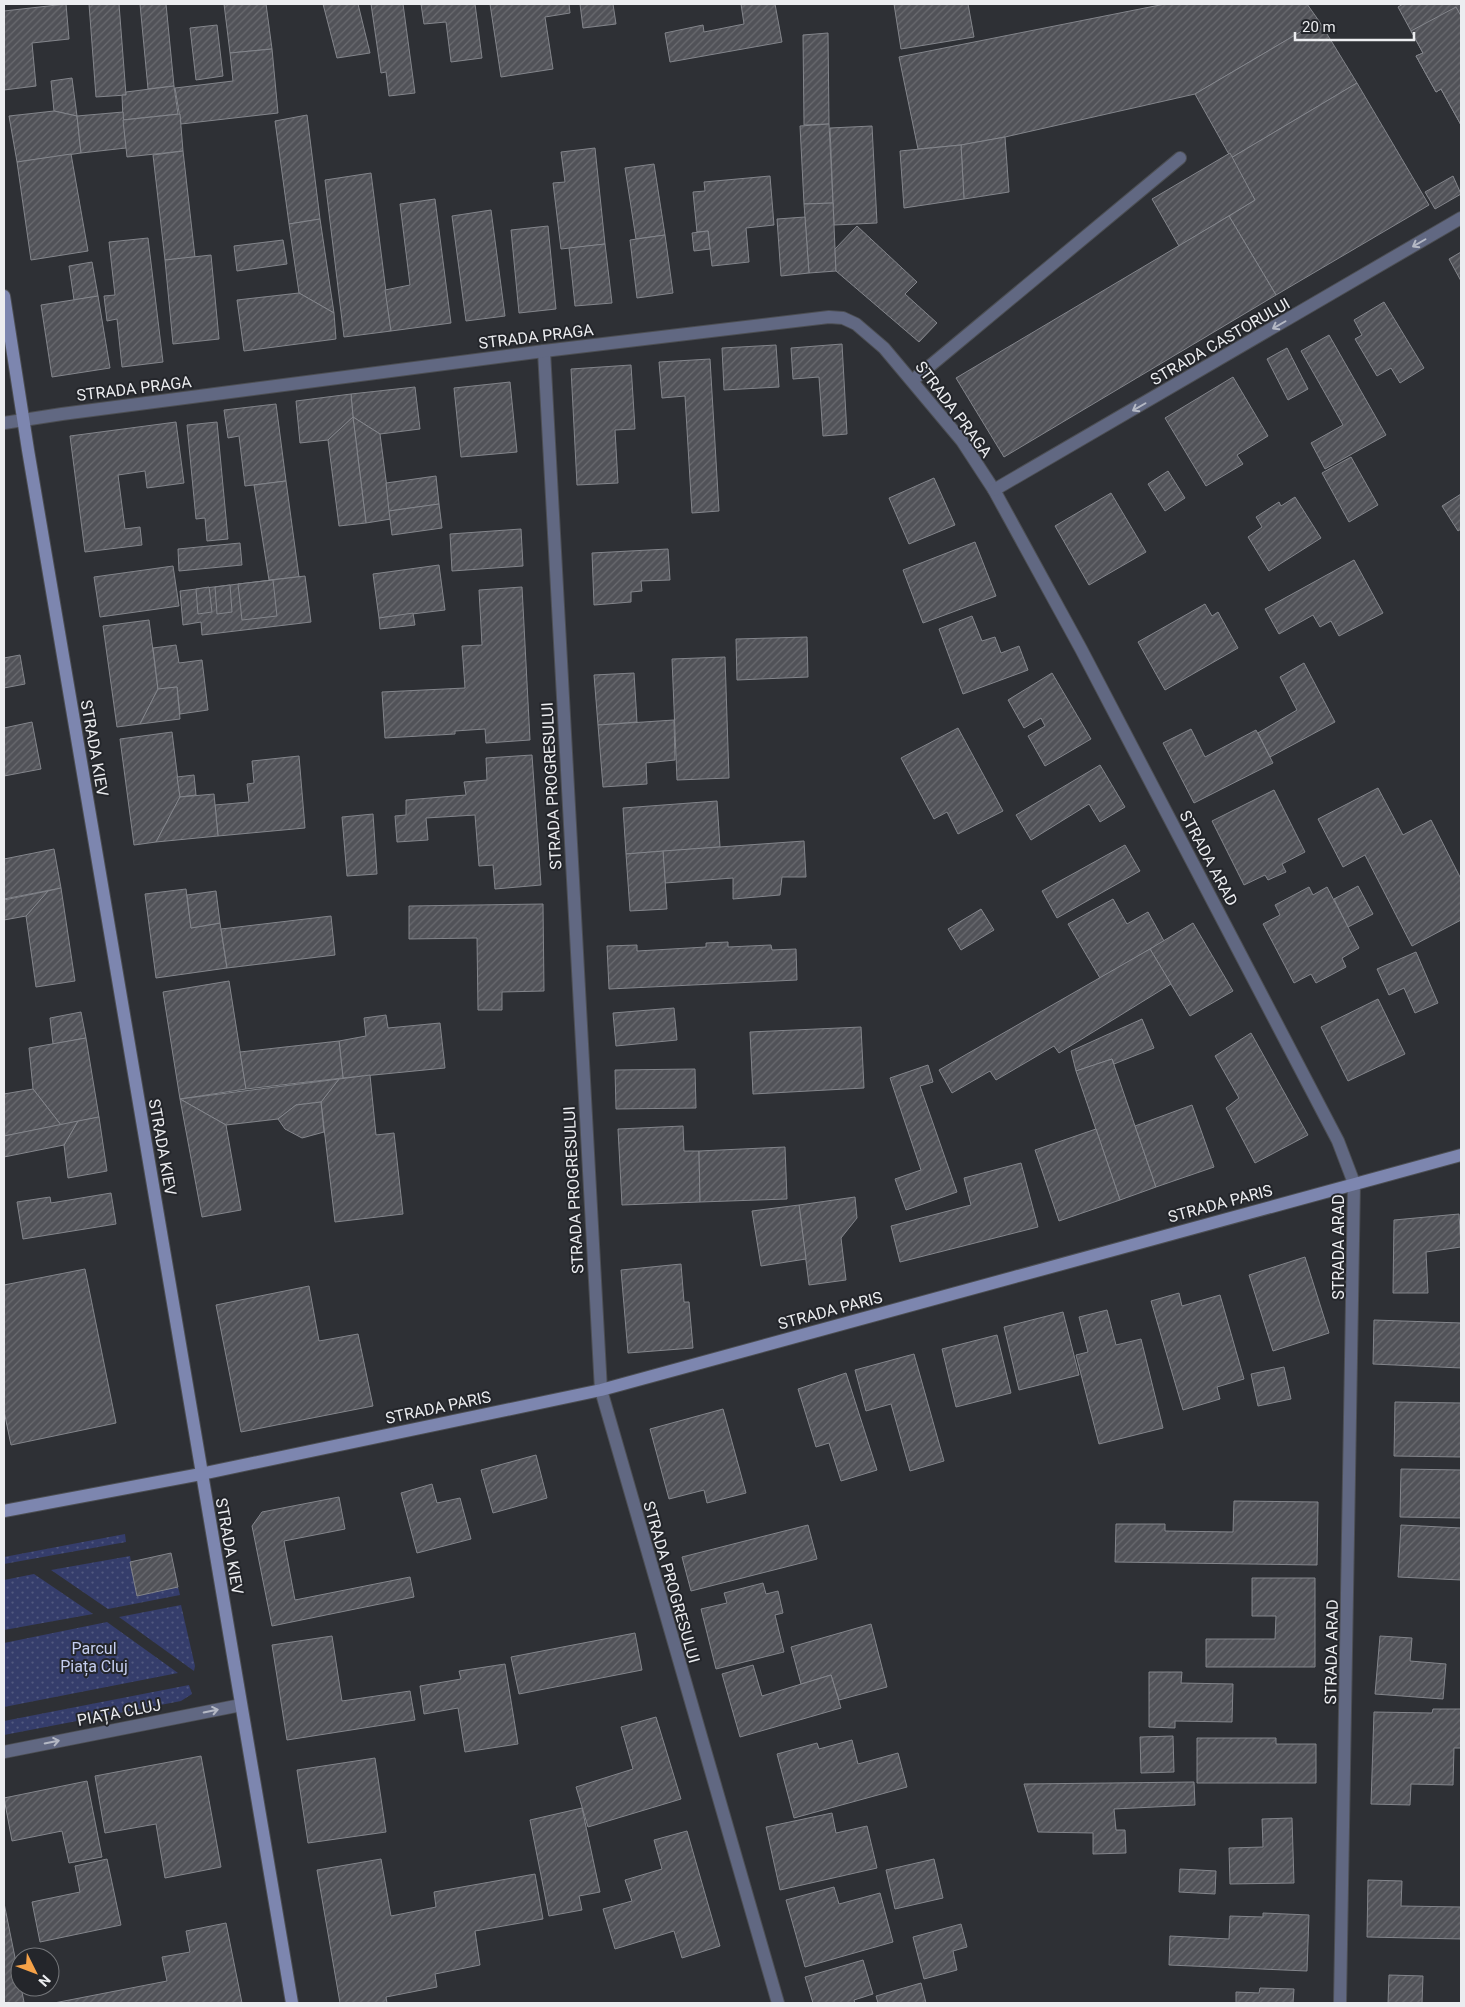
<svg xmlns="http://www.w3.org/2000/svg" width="1465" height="2007" font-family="Roboto,sans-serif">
  <defs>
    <pattern id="park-dots" width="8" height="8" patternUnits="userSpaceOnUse" patternTransform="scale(1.25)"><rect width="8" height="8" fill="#353d6b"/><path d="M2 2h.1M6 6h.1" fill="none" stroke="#525980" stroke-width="1.8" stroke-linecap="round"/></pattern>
    <pattern id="building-hatch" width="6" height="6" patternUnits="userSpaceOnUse" patternTransform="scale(1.25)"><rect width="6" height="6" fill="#515258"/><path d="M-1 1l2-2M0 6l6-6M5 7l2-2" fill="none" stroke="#6a6b70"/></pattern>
  </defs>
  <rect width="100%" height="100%" fill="#2e3035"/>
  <g fill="url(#park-dots)">
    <polygon points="125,1534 126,1542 4,1564 4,1557"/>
    <polygon points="130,1556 137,1596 178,1587 180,1595 108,1609 51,1570"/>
    <polygon points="34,1574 93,1614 4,1630 4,1580"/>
    <polygon points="181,1605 195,1666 194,1671 119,1617"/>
    <polygon points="107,1622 178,1673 4,1707 4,1643"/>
    <polygon points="189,1685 192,1694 181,1701 4,1735 4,1721"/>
  </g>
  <g fill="url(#building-hatch)" stroke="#83858b">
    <polygon points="66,4 69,39 32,43 36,86 4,90 4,11"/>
    <polygon points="89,4 119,4 126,95 96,97"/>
    <polygon points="140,4 166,4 174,86 148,89"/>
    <polygon points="224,4 266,4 272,49 230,53"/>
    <polygon points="323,4 358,4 370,53 337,58"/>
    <polygon points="371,4 403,4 415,93 389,96 386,72 381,73"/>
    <polygon points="421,4 475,4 482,58 451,62 446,22 424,24"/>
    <polygon points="490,4 569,4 570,13 545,17 553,69 501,77"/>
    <polygon points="580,4 613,4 616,24 583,28"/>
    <polygon points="741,4 775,4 782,42 670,62 665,33 703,25 704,32 744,24"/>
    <polygon points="894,4 968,4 974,37 901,49"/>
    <polygon points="1165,4 1307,4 1319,21 1195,94 1005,137 961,145 918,149 899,57"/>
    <polygon points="1403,4 1461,4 1461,125 1441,89 1436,92 1416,56 1423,53 1398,7"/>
    <polygon points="1456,7 1461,16 1461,125 1441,89 1436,92 1416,56 1423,53 1411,31"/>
    <polygon points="1319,21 1357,83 1231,158 1195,94"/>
    <polygon points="217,25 223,76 196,80 190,28"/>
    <polygon points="828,33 829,124 804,125 803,35"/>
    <polygon points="272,49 278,113 181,124 175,88 233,81 230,53"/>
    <polygon points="72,78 77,116 54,111 51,81"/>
    <polygon points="1357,83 1429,205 1276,295 1229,216 1255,200 1231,158"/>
    <polygon points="174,86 178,114 123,120 122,95 126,95 126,92"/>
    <polygon points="54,111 77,116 81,153 17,162 9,116"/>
    <polygon points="123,112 126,148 81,153 77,116"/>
    <polygon points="180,114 183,151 127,157 123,120"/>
    <polygon points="307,115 320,219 289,224 275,121"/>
    <polygon points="829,124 833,203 804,204 800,126"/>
    <polygon points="872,126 877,223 834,225 830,128"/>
    <polygon points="1005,137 1009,192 964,199 961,145"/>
    <polygon points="961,145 964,199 904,208 900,151"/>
    <polygon points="595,148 605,244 561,249 553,183 565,182 561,152"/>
    <polygon points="183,151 195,257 165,260 153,155"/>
    <polygon points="1230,153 1255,200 1179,246 1152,199"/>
    <polygon points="71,154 88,251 31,260 17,162"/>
    <polygon points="654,164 665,235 636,239 625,168"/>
    <polygon points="371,173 391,331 344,337 325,180"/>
    <polygon points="770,176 774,225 746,228 749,262 712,266 708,231 697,232 693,192 705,191 704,182"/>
    <polygon points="1453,176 1461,194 1435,209 1425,192"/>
    <polygon points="435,199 451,323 391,331 385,290 410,285 400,204"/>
    <polygon points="833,203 836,271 809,273 804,204"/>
    <polygon points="491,210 505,316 466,321 452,216"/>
    <polygon points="1229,216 1276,295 1004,457 956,378"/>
    <polygon points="805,217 809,273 781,276 777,219"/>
    <polygon points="320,219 334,313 299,293 289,224"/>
    <polygon points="548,226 556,309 519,313 511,230"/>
    <polygon points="857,226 917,282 905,294 937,323 919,342 836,271 835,249"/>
    <polygon points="708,231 710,249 694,251 692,233"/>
    <polygon points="665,235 673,293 637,298 630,240"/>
    <polygon points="148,238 163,362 122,367 117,319 107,321 104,296 115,295 109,242"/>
    <polygon points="283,240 287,264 237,271 234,246"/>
    <polygon points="605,244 612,303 575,306 569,248"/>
    <polygon points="1461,252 1461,281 1449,259"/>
    <polygon points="211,255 219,339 173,344 165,260"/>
    <polygon points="92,262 98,296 74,300 69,266"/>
    <polygon points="299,293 334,313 336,339 244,351 237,300"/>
    <polygon points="98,296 110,368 52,377 41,305"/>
    <polygon points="1384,302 1424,368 1400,383 1391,368 1377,376 1355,339 1362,335 1354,320"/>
    <polygon points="1329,335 1386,435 1325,469 1311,443 1343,425 1301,351"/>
    <polygon points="842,344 847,434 823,436 819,377 793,379 791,348"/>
    <polygon points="776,345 779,387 724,390 722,348"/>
    <polygon points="1287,348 1308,389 1288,400 1267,359"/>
    <polygon points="710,359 719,511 692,513 685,396 662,398 659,362"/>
    <polygon points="631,365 635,429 615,430 618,483 577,485 571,369"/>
    <polygon points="1233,377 1268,436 1237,455 1243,464 1206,486 1165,418"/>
    <polygon points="510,382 517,452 461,457 454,388"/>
    <polygon points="415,387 420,429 380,434 353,417 351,394"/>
    <polygon points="351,394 353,417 328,440 300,443 296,401"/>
    <polygon points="276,404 286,481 245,486 239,436 228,438 224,410"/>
    <polygon points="353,417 380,434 391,519 366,523"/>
    <polygon points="353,417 366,523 339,526 328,440"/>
    <polygon points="176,422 184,483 147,488 145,471 118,475 125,529 140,527 142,545 85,552 70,436"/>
    <polygon points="217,422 228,539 207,541 205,518 196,519 187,425"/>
    <polygon points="1351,457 1378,505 1349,522 1322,473"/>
    <polygon points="1168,471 1185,498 1165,511 1148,484"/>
    <polygon points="436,476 439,504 389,511 386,483"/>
    <polygon points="934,478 955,525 909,544 889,498"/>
    <polygon points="286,481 299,577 269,580 254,485"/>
    <polygon points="1111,493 1146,552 1089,585 1055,526"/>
    <polygon points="1461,494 1461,529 1458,531 1442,506"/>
    <polygon points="1295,497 1321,538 1269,571 1248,537 1262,527 1256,517 1279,502 1281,506"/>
    <polygon points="439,504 442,528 392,535 389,511"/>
    <polygon points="521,529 523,566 452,571 450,534"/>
    <polygon points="975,542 996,596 923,623 903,570"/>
    <polygon points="240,543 242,565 179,571 178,549"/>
    <polygon points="668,549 670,580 641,581 642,591 631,592 631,602 594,605 592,553"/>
    <polygon points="1354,560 1383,613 1339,636 1331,621 1320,627 1313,615 1279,634 1265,609"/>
    <polygon points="439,565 445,610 379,618 373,574"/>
    <polygon points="173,566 179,606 100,617 94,577"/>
    <polygon points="305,576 311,622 202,635 201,622 183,625 180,591"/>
    <polygon points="273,580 277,616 242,620 238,584"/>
    <polygon points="230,585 232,612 217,614 215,587"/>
    <polygon points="209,587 212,612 198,614 196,589"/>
    <polygon points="522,587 530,740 486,743 485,729 455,731 455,734 385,738 382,692 465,688 462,646 482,645 479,590"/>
    <polygon points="1205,604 1212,616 1218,612 1238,648 1165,690 1138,642"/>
    <polygon points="413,613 415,625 380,629 379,618"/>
    <polygon points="972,616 982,641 995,637 1001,653 1019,646 1028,670 963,694 939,629"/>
    <polygon points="149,620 158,689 140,724 117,727 103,626"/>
    <polygon points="807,637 808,677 737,680 736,639"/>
    <polygon points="176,645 179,663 202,660 208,710 180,714 177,687 158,689 153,648"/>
    <polygon points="20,655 25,684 4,688 4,658"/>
    <polygon points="725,657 729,778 677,780 672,659"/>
    <polygon points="1304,663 1335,722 1270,757 1258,733 1297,710 1280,677"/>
    <polygon points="634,673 637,722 598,725 594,675"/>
    <polygon points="1052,673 1091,739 1045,766 1028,736 1045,726 1041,718 1024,728 1008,700"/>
    <polygon points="177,687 180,719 140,724 158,689"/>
    <polygon points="674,720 675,760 646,763 647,784 603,787 598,725"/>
    <polygon points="32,722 41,769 4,776 4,728"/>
    <polygon points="958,728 1003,811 958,834 947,812 934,819 901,758"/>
    <polygon points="1191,729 1205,757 1256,730 1273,763 1194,803 1163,743"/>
    <polygon points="172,732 180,797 156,842 134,845 120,739"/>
    <polygon points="532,755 541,885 495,889 493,865 479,866 475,815 426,818 428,840 397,842 395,816 406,815 406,800 466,795 464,782 487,780 486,758"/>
    <polygon points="299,756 305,828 218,836 215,805 249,802 247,784 254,783 252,761"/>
    <polygon points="1100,765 1125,807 1100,822 1089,804 1031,840 1016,815"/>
    <polygon points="194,775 196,795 180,797 177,777"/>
    <polygon points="1378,788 1403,835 1431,820 1461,879 1461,920 1412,946 1365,855 1343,867 1318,819"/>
    <polygon points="1274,790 1305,852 1282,864 1286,872 1268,880 1265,875 1244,885 1212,821"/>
    <polygon points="214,794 218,836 156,842 180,797"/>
    <polygon points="717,801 720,847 626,854 623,808"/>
    <polygon points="373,814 377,874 347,876 342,817"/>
    <polygon points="804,841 806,877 782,877 780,895 733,899 733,878 665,883 663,851"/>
    <polygon points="1125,845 1140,871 1057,918 1042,891"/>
    <polygon points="54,849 61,888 4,899 4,859"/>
    <polygon points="663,851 667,909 630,911 626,854"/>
    <polygon points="1358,886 1373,914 1348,927 1334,899"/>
    <polygon points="1309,887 1313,895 1327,887 1359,948 1342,958 1346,967 1316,983 1311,974 1294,983 1263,924 1280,915 1275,905"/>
    <polygon points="61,888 75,981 36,987 26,916 48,891"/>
    <polygon points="186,889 191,928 220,923 227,968 156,978 145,894"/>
    <polygon points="48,891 26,916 4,920 4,900"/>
    <polygon points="216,891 220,923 191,928 187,895"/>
    <polygon points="1113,899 1127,924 1148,912 1164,941 1100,978 1068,924"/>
    <polygon points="543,904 544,991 502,992 502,1010 478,1010 477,938 409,939 409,906"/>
    <polygon points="981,909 994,930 961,950 948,929"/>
    <polygon points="331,916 335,955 227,968 221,929"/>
    <polygon points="1193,923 1233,991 1190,1016 1150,949"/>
    <polygon points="728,942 728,947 771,945 772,950 796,949 797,980 609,989 607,946 637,945 637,951 706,947 706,943"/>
    <polygon points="1150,949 1171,984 1059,1053 1054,1046 996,1080 990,1071 952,1093 939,1070"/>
    <polygon points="1416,952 1438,1003 1415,1013 1404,988 1389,995 1377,969"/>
    <polygon points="229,981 246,1089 180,1099 163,992"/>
    <polygon points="1378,999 1405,1054 1348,1081 1321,1027"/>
    <polygon points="674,1008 677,1040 616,1046 613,1013"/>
    <polygon points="81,1012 86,1038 53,1044 50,1018"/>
    <polygon points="386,1015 388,1028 440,1023 445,1068 343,1078 339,1041 366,1036 364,1018"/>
    <polygon points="1142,1019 1154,1048 1114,1064 1112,1059 1076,1071 1071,1051"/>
    <polygon points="861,1027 864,1088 753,1094 750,1032"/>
    <polygon points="1251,1033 1308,1135 1255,1163 1226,1108 1239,1098 1215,1056"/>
    <polygon points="86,1038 99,1117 61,1125 33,1089 29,1048"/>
    <polygon points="339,1041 343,1078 246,1089 240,1052"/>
    <polygon points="1112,1059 1156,1187 1120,1200 1076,1071"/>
    <polygon points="928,1065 933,1082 920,1086 957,1192 906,1210 895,1179 921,1170 890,1078"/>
    <polygon points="695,1069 696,1108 616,1109 615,1070"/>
    <polygon points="370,1075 376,1135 394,1133 403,1214 335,1222 321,1102 339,1079"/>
    <polygon points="339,1079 321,1102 296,1105 278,1119 226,1125 180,1099"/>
    <polygon points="33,1089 61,1125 4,1136 4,1094"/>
    <polygon points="180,1099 226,1125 241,1210 202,1217"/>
    <polygon points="321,1102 324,1132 302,1138 285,1129 278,1119 296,1105"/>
    <polygon points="1192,1105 1214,1167 1156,1187 1135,1126"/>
    <polygon points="99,1117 107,1171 68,1178 64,1145 78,1121"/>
    <polygon points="78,1121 64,1145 4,1157 4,1136"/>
    <polygon points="683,1126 684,1151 699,1151 700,1202 622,1205 618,1129"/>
    <polygon points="1096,1129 1120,1200 1059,1221 1035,1150"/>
    <polygon points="785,1147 787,1199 700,1202 699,1151"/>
    <polygon points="1021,1163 1038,1227 900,1262 891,1226 971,1205 964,1178"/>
    <polygon points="111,1193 116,1224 23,1239 17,1202 50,1197 51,1203"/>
    <polygon points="855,1197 857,1218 841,1238 846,1280 809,1285 799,1205"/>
    <polygon points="799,1205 806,1259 761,1266 752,1211"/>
    <polygon points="1459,1214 1461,1247 1426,1252 1428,1293 1393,1293 1394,1220"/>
    <polygon points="1305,1257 1329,1333 1273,1351 1249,1275"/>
    <polygon points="681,1264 684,1302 689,1302 693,1348 628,1353 621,1270"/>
    <polygon points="85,1269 116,1423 11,1445 4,1411 4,1285"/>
    <polygon points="309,1286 319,1341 358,1334 373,1406 241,1432 216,1305"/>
    <polygon points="1179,1293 1182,1306 1220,1295 1244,1379 1217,1387 1220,1399 1183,1410 1151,1301"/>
    <polygon points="1107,1310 1116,1345 1141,1339 1163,1428 1099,1444 1076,1355 1088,1352 1079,1317"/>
    <polygon points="1063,1312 1079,1375 1019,1390 1004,1327"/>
    <polygon points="1374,1320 1461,1323 1461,1368 1373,1364"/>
    <polygon points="997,1335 1011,1393 956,1407 942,1349"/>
    <polygon points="914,1354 944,1461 910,1471 891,1404 866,1411 855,1370"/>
    <polygon points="1284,1367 1291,1399 1258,1406 1251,1374"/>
    <polygon points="846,1373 877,1470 841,1481 829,1443 816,1447 798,1389"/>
    <polygon points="1395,1402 1461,1403 1461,1457 1394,1456"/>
    <polygon points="723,1409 746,1493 707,1503 704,1490 669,1499 650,1429"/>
    <polygon points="536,1455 547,1498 493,1513 481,1470"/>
    <polygon points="1401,1469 1461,1470 1461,1518 1400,1517"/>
    <polygon points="432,1484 437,1503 460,1498 471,1539 417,1553 401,1493"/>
    <polygon points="339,1497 345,1529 284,1541 295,1600 410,1577 414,1597 272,1626 252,1526 262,1512"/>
    <polygon points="1234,1501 1318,1502 1317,1565 1115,1562 1116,1524 1165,1524 1165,1531 1233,1532"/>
    <polygon points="808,1525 817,1559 691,1591 682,1557"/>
    <polygon points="1401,1525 1461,1528 1461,1580 1398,1577"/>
    <polygon points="171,1553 178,1587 137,1596 130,1562"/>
    <polygon points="1252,1578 1315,1578 1315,1667 1206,1667 1206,1639 1275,1639 1276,1616 1252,1616"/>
    <polygon points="763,1583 766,1594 778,1591 783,1613 775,1615 784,1652 716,1669 701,1609 727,1603 724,1593"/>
    <polygon points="871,1624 887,1687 839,1700 831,1675 801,1684 791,1647"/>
    <polygon points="635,1633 642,1670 519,1694 511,1657"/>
    <polygon points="332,1636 342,1701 410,1691 415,1720 287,1740 272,1645"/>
    <polygon points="1380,1636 1412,1638 1410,1661 1446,1664 1443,1699 1375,1694"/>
    <polygon points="505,1664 518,1744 465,1752 458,1708 424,1714 420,1686 461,1679 459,1671"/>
    <polygon points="753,1665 762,1696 831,1675 841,1708 740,1737 722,1674"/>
    <polygon points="1149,1672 1182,1672 1181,1683 1233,1684 1232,1722 1175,1721 1175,1728 1149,1727"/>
    <polygon points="1433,1709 1461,1709 1461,1748 1454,1748 1453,1785 1411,1784 1410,1805 1371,1804 1374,1712 1432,1713"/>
    <polygon points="656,1717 681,1799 588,1827 576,1787 633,1769 621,1727"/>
    <polygon points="1173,1736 1174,1772 1141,1773 1140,1737"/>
    <polygon points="1197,1738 1276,1738 1276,1744 1316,1744 1316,1783 1197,1783"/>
    <polygon points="852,1740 858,1764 898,1753 907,1787 794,1818 777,1754 817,1743 819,1749"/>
    <polygon points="201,1756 221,1867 165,1878 156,1824 105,1833 95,1776"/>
    <polygon points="375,1758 386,1832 308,1843 297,1770"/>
    <polygon points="87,1781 102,1857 69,1863 62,1831 12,1841 4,1798"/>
    <polygon points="1194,1782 1195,1805 1114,1809 1116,1830 1125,1830 1126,1853 1093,1854 1093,1833 1038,1832 1024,1784"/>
    <polygon points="582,1808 600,1892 579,1896 582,1910 549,1916 530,1820"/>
    <polygon points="832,1813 836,1833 867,1826 877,1868 780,1890 766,1827"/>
    <polygon points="1292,1818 1294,1883 1230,1884 1229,1848 1263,1847 1262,1819"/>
    <polygon points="687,1831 720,1946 682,1958 674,1931 615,1949 603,1909 632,1901 625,1880 662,1869 654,1840"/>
    <polygon points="107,1859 121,1925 40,1942 32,1902 80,1892 75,1866"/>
    <polygon points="381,1859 391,1916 436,1907 434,1892 535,1874 543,1919 475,1931 480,1965 435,1974 437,1987 386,1997 387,2003 340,2003 317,1870"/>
    <polygon points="934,1859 943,1898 895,1909 886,1870"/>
    <polygon points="1180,1869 1216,1871 1215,1894 1179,1892"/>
    <polygon points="1368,1880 1402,1881 1401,1906 1461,1907 1461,1939 1367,1937"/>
    <polygon points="834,1887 839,1904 880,1893 893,1942 805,1967 786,1900"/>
    <polygon points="4,1903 24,2002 19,2003 4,2003"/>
    <polygon points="1263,1913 1309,1915 1307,1971 1169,1965 1170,1936 1229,1939 1230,1916 1263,1917"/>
    <polygon points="226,1923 242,2003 54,2003 167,1981 162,1957 190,1952 186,1931"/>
    <polygon points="961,1924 967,1947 953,1951 957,1970 924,1979 913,1937"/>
    <polygon points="863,1960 873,1994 854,2000 855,2003 813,2003 805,1977"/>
    <polygon points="1389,1975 1423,1976 1422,2003 1388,2003"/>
    <polygon points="921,1983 926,2003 878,2003 876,1996"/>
    <polygon points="1260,1988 1294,1989 1293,2003 1236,2003 1236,1992 1259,1993"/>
  </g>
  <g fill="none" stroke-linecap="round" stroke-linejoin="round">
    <g stroke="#4c4e53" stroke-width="14">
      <polyline id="lane" points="913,380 1180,158"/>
    </g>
    <g stroke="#4c4e53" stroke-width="14">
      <g id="street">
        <polyline points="544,351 601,1390 778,2003"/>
        <polyline points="4,423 62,414 544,351 829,317 843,318 856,324 884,348 962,441 994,490 1081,649 1338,1141 1354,1183 1340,2003"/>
        <polyline points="994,490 1461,218"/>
        <polyline points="4,1752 241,1705"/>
      </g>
    </g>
    <g stroke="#4c4e53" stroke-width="14">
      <g id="secondary">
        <polyline points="4,296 28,450 292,2003"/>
        <polyline points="4,1511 201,1474 601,1390 1461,1155"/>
      </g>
    </g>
    <use href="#lane" stroke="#616882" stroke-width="12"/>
    <use href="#street" stroke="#616882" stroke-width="12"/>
    <use href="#secondary" stroke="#7d86af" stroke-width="12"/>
  </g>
  <defs><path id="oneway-shaft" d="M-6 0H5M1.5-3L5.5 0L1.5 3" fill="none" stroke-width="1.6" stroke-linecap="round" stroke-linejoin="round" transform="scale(1.25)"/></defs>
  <g stroke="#b4b8c4">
    <use href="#oneway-shaft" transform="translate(1419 243) rotate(150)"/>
    <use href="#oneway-shaft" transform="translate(1279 325) rotate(150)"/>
    <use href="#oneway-shaft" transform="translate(1139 407) rotate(150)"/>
    <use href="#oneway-shaft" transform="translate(211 1711) rotate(-12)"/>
    <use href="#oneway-shaft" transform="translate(52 1742) rotate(-11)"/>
  </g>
  <g text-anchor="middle" stroke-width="4" stroke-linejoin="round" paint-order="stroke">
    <g font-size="16" fill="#ecedf0" stroke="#24262b">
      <text transform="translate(536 336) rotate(-7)" y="6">STRADA PRAGA</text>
      <text transform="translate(1220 341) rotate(-30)" y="6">STRADA CASTORULUI</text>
      <text transform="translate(134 388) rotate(-7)" y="6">STRADA PRAGA</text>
      <text transform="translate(954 409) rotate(53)" y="6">STRADA PRAGA</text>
      <text transform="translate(95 748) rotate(80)" y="6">STRADA KIEV</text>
      <text transform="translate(551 786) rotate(-93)" y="6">STRADA PROGRESULUI</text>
      <text transform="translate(1209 858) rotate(62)" y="6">STRADA ARAD</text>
      <text transform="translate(163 1147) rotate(80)" y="6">STRADA KIEV</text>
      <text transform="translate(573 1190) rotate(-93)" y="6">STRADA PROGRESULUI</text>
      <text transform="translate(1220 1203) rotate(-15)" y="6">STRADA PARIS</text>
      <text transform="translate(1338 1247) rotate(-90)" y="6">STRADA ARAD</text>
      <text transform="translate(830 1310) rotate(-15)" y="6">STRADA PARIS</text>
      <text transform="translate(438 1407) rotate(-12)" y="6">STRADA PARIS</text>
      <text transform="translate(230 1546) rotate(80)" y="6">STRADA KIEV</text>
      <text transform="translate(672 1582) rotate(74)" y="6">STRADA PROGRESULUI</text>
      <text transform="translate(1331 1652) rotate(-89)" y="6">STRADA ARAD</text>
      <text transform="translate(119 1712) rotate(-11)" y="6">PIAȚA CLUJ</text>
    </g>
    <g font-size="16" fill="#c5cef0" stroke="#24262b">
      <text x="94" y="1654">Parcul<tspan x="94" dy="18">Piața Cluj</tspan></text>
    </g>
  </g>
  <rect width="1465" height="2007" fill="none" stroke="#ecedf0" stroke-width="10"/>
  <g transform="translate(35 1972) rotate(132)"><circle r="24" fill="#24262b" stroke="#74767a"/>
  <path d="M0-4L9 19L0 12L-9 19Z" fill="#f6a248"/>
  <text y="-8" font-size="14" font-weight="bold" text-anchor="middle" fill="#ecedf0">N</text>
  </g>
  <path d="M1295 32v8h119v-8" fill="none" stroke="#ecedf0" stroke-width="2.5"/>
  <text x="1302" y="32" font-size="15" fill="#ecedf0" stroke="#24262b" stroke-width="4" paint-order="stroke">20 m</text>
</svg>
